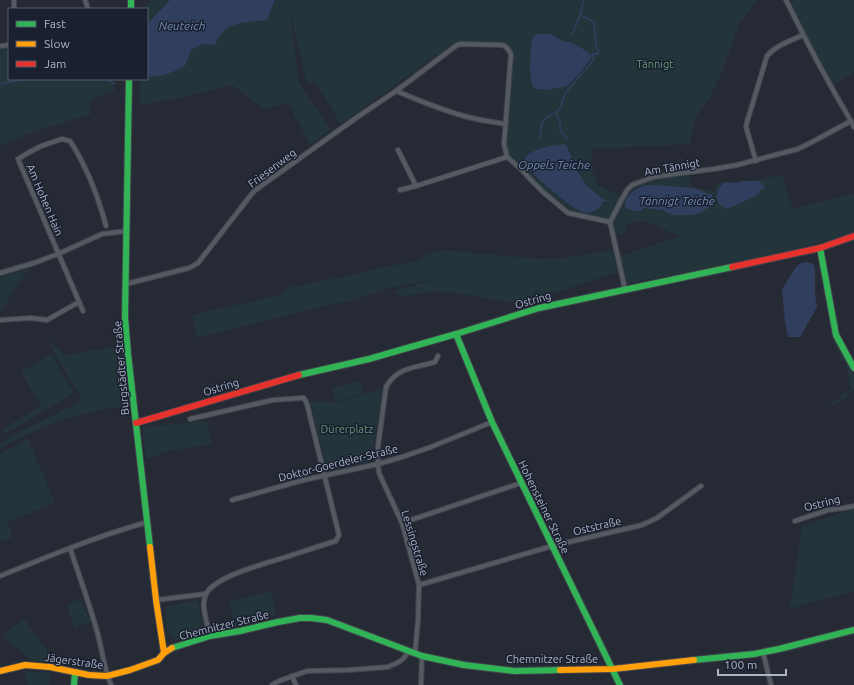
<svg xmlns="http://www.w3.org/2000/svg" width="854" height="685" font-family="Ubuntu,sans-serif">
  <rect width="100%" height="100%" fill="#262a34"/>
  <g fill="#23343a" fill-rule="evenodd">
    <polygon points="152,0 170,0 149,22 147,26 147,9 143,9"/>
    <path d="M275,0H757L739,24L722,72L710,97L696,117L690,144L592,149V170L598,185L623,197L632,185L653,177L688,172L691,187L714,192L718,183L753,180L782,175L793,209L854,193V232L840,237L785,252L627,284L620,256L679,236L646,221L625,224L626,232L615,235L610,222L568,213L507,157L504,144L511,54L507,47L454,43L341,124L315,82L307,84L290,13L299,83L331,130L310,145L288,103L263,109L232,85L170,100L139,105L140,79H142V81L145,79H147V77L152,76H160L185,66L191,50L203,44L210,45L216,44C217,40 219,36 222,33C231,21 253,22 267,20ZM550,34C564,41 580,44 591,56C590,65 574,80 567,86L561,87L531,51V43ZM566,144C574,161 579,178 592,191L574,208L535,176L525,165C527,161 529,156 531,153C537,147 557,145 566,144ZM743,181H759L764,189H761L749,198L739,204L724,182L734,183ZM656,185L694,188L712,195L672,215L662,210L643,208L629,195C638,186 644,186 656,185Z"/>
    <polygon points="786,0 854,0 854,72 831,87"/>
    <polygon points="9,45 9,79 114,79 114,91 90,100 91,114 36,131 0,146 0,46"/>
    <polygon points="443,250 541,259 561,258 614,250 618,273 600,278 545,296 510,303 477,296 438,291 399,297 395,291 438,278 387,289 350,301 317,308 197,338 192,315 283,294 286,288 341,277 418,260 427,255"/>
    <polygon points="29,268 0,313 0,277"/>
    <path d="M831,334H833L836,342L854,374V389C847,397 840,403 829,406L828,404L832,403V401L842,399L841,394L848,393V391L851,390L845,359L841,360C839,350 833,343 831,334Z"/>
    <path d="M47,340L66,355L121,346L127,406C113,408 99,410 85,414C55,421 26,434 0,449V443L25,429L83,401Z"/>
    <polygon points="51,354 74,393 5,434 2,429 41,406 21,372"/>
    <polygon points="360,381 363,394 336,401 332,388"/>
    <polygon points="382,389 372,461 327,472 310,401 337,402"/>
    <polygon points="207,421 212,444 169,451 146,459 142,427"/>
    <polygon points="28,438 55,503 7,522 13,537 0,542 0,455"/>
    <polygon points="854,509 854,591 790,609 802,526"/>
    <path d="M272,591L276,616C261,620 248,625 234,627L229,601Z"/>
    <polygon points="81,599 91,622 75,628 66,605"/>
    <path d="M198,600L204,632L176,641C163,632 166,620 165,606Z"/>
    <polygon points="24,619 54,659 52,662 32,661 2,635"/>
    <polygon points="24,671 50,673 49,685 28,685"/>
  </g>
  <g fill="#313f5f">
    <path d="M170,0H275L267,20C253,22 231,21 222,33C219,36 217,40 216,44L210,45L203,44L191,50L185,66C177,70 169,74 160,76C156,76 152,76 147,77V26L149,22Z"/>
    <polygon points="540,34 550,34 563,41 570,42 585,50 591,56 590,60 579,74 567,86 546,90 537,89 532,86 530,68 531,43 533,38 535,35"/>
    <path d="M566,144L577,170L587,186L604,200C603,202 601,207 599,208C599,209 589,213 588,213C584,213 576,209 573,207C565,202 523,168 524,161C527,148 555,145 566,144Z"/>
    <polygon points="743,181 759,181 763,185 765,189 761,189 759,194 739,204 726,209 719,204 716,196 719,188 724,182 734,183"/>
    <path d="M656,185L694,188L712,195L714,203L702,212L693,215H672L662,210L644,208L642,211H635L625,208C624,198 633,189 643,186C647,185 652,185 656,185Z"/>
    <polygon points="807,262 813,264 815,268 815,294 817,307 800,337 788,337 785,322 782,289 796,267 801,263"/>
  </g>
  <g fill="none" stroke-linecap="round" stroke-linejoin="round">
    <g stroke="#313f5f" stroke-width="1.5">
      <polyline points="580,15 594,22 596,48 599,51 598,54 593,54 591,56"/>
      <polyline points="572,36 580,15 584,0"/>
      <polyline points="106,79 115,84"/>
      <polyline points="0,84 26,79"/>
      <polyline points="557,111 557,117 560,121 560,130 567,139"/>
      <polyline points="540,139 540,136 542,123 545,119 557,111 561,107 563,99 567,91 591,63 594,58 593,54"/>
      <polyline points="604,200 607,201"/>
    </g>
    <g stroke="#42454d" stroke-width="6">
      <g id="street">
        <polyline points="14,0 14,9"/>
        <polyline points="85,0 88,9"/>
        <polyline points="0,46 9,45"/>
        <path d="M396,91C421,101 445,112 472,118C483,121 494,122 506,124"/>
        <polyline points="851,121 854,127"/>
        <polyline points="398,150 416,186 507,157"/>
        <path d="M756,161L746,127L747,122L767,56C776,45 791,41 803,35"/>
        <polyline points="400,190 416,186"/>
        <polyline points="0,273 34,263 58,254 102,234 127,231"/>
        <path d="M126,284L189,268L198,263L254,191L356,118L396,91L457,45L461,44L503,45C507,47 509,50 511,54L504,144L507,157L522,170L530,179L543,192L568,213L610,222"/>
        <path d="M625,289L610,222L623,197L627,190L632,185L653,177L674,174L714,169L737,165L798,149L814,141L851,121C827,81 806,41 786,0"/>
        <path d="M83,311L18,159L28,153L41,146L62,139L70,141C87,167 98,196 106,226"/>
        <polyline points="0,320 31,318 47,320 79,302"/>
        <path d="M190,419L273,400L302,398H304L307,404L339,535L336,541C319,546 302,552 286,557C267,563 215,576 206,594C200,605 208,625 210,636"/>
        <polyline points="232,500 304,480 378,464 402,457 431,447 492,422"/>
        <polyline points="795,521 828,510 844,508 854,506"/>
        <polyline points="402,523 521,483"/>
        <path d="M70,548C79,575 89,603 97,631C102,649 104,668 111,685"/>
        <path d="M0,576C49,556 97,536 148,522"/>
        <polyline points="419,585 552,546 642,525 657,518 701,486"/>
        <polyline points="156,600 205,594"/>
        <polyline points="763,652 771,685"/>
        <path d="M415,654L418,620L419,585L402,523L379,473L378,464V446L386,387C397,367 415,368 435,362L438,356"/>
        <polyline points="292,676 296,685"/>
        <polyline points="272,685 279,681 307,671 349,670 388,667 399,662 404,658 408,652"/>
        <polyline points="421,685 422,656"/>
      </g>
    </g>
    <g stroke="#42454d" stroke-width="8">
      <g id="fast">
        <polyline points="131,0 131,9"/>
        <polyline points="129,79 125,317 128,354 150,547"/>
        <polyline points="820,248 836,335 854,368"/>
        <polyline points="456,334 492,422 620,685"/>
        <polyline points="299,375 369,359 456,334 539,308 732,267"/>
        <polyline points="172,648 210,636 240,631 278,622 300,618 311,618 327,620 422,656 464,665 515,671 560,670"/>
        <polyline points="694,660 754,654 779,649 854,630"/>
        <polyline points="74,685 75,672"/>
      </g>
    </g>
    <g stroke="#42454d" stroke-width="8">
      <g id="slow">
        <polyline points="150,547 156,600 164,653"/>
        <polyline points="560,670 613,669 694,660"/>
        <polyline points="0,671 25,665 50,667 89,675 107,676 130,670 158,660 164,653 172,648"/>
      </g>
    </g>
    <g stroke="#42454d" stroke-width="8">
      <g id="jam">
        <polyline points="732,267 820,248 854,236"/>
        <polyline points="136,423 299,375"/>
      </g>
    </g>
    <use href="#street" stroke="#555962" stroke-width="4"/>
    <use href="#fast" stroke="#30b455" stroke-width="6"/>
    <use href="#slow" stroke="#ff9f0a" stroke-width="6"/>
    <use href="#jam" stroke="#e5322d" stroke-width="6"/>
  </g>
  <g text-anchor="middle" stroke-width="3" stroke-linejoin="round" paint-order="stroke">
    <g font-size="11" fill="#649975" stroke="#19202f">
      <text x="655" y="68">Tännigt</text>
      <text x="347" y="433">Dürerplatz</text>
    </g>
    <g font-size="11" fill="#aeb5c7" stroke="#19202f">
      <text transform="translate(672 167) rotate(-10)" y="4">Am Tännigt</text>
      <text transform="translate(272 168) rotate(-37)" y="4">Friesenweg</text>
      <text transform="translate(45 200) rotate(67)" y="4">Am Hohen Hain</text>
      <text transform="translate(533 300) rotate(-16)" y="4">Ostring</text>
      <text transform="translate(121 368) rotate(-95)" y="4">Burgstädter Straße</text>
      <text transform="translate(221 387) rotate(-17)" y="4">Ostring</text>
      <text transform="translate(338 463) rotate(-14)" y="4">Doktor-Goerdeler-Straße</text>
      <text transform="translate(822 503) rotate(-14)" y="4">Ostring</text>
      <text transform="translate(544 507) rotate(64)" y="4">Hohensteiner Straße</text>
      <text transform="translate(597 526) rotate(-13)" y="4">Oststraße</text>
      <text transform="translate(415 543) rotate(73)" y="4">Lessingstraße</text>
      <text transform="translate(224 625) rotate(-14)" y="4">Chemnitzer Straße</text>
      <text x="552" y="663">Chemnitzer Straße</text>
      <text transform="translate(74 661) rotate(8)" y="4">Jägerstraße</text>
    </g>
    <g font-size="12" font-style="italic" fill="#7488b1" stroke="#19202f">
      <text x="182" y="30">Neuteich</text>
      <text x="554" y="169">Oppels Teiche</text>
      <text x="677" y="205">Tännigt Teiche</text>
    </g>
  </g>
  <rect x="8" y="8" width="140" height="72" fill="#19202f" stroke="#555c6c"/>
  <rect x="16" y="21" width="20" height="6" fill="#30b455" stroke="#555c6c"/>
  <text x="44" y="28" font-size="12" fill="#aeb5c7">Fast</text>
  <rect x="16" y="41" width="20" height="6" fill="#ff9f0a" stroke="#555c6c"/>
  <text x="44" y="48" font-size="12" fill="#aeb5c7">Slow</text>
  <rect x="16" y="61" width="20" height="6" fill="#e5322d" stroke="#555c6c"/>
  <text x="44" y="68" font-size="12" fill="#aeb5c7">Jam</text>
  <path d="M718 669v6h68v-6" fill="none" stroke="#aeb5c7" stroke-width="2"/>
  <text x="724" y="669" font-size="12" fill="#aeb5c7" stroke="#19202f" stroke-width="3" paint-order="stroke">100 m</text>
</svg>
